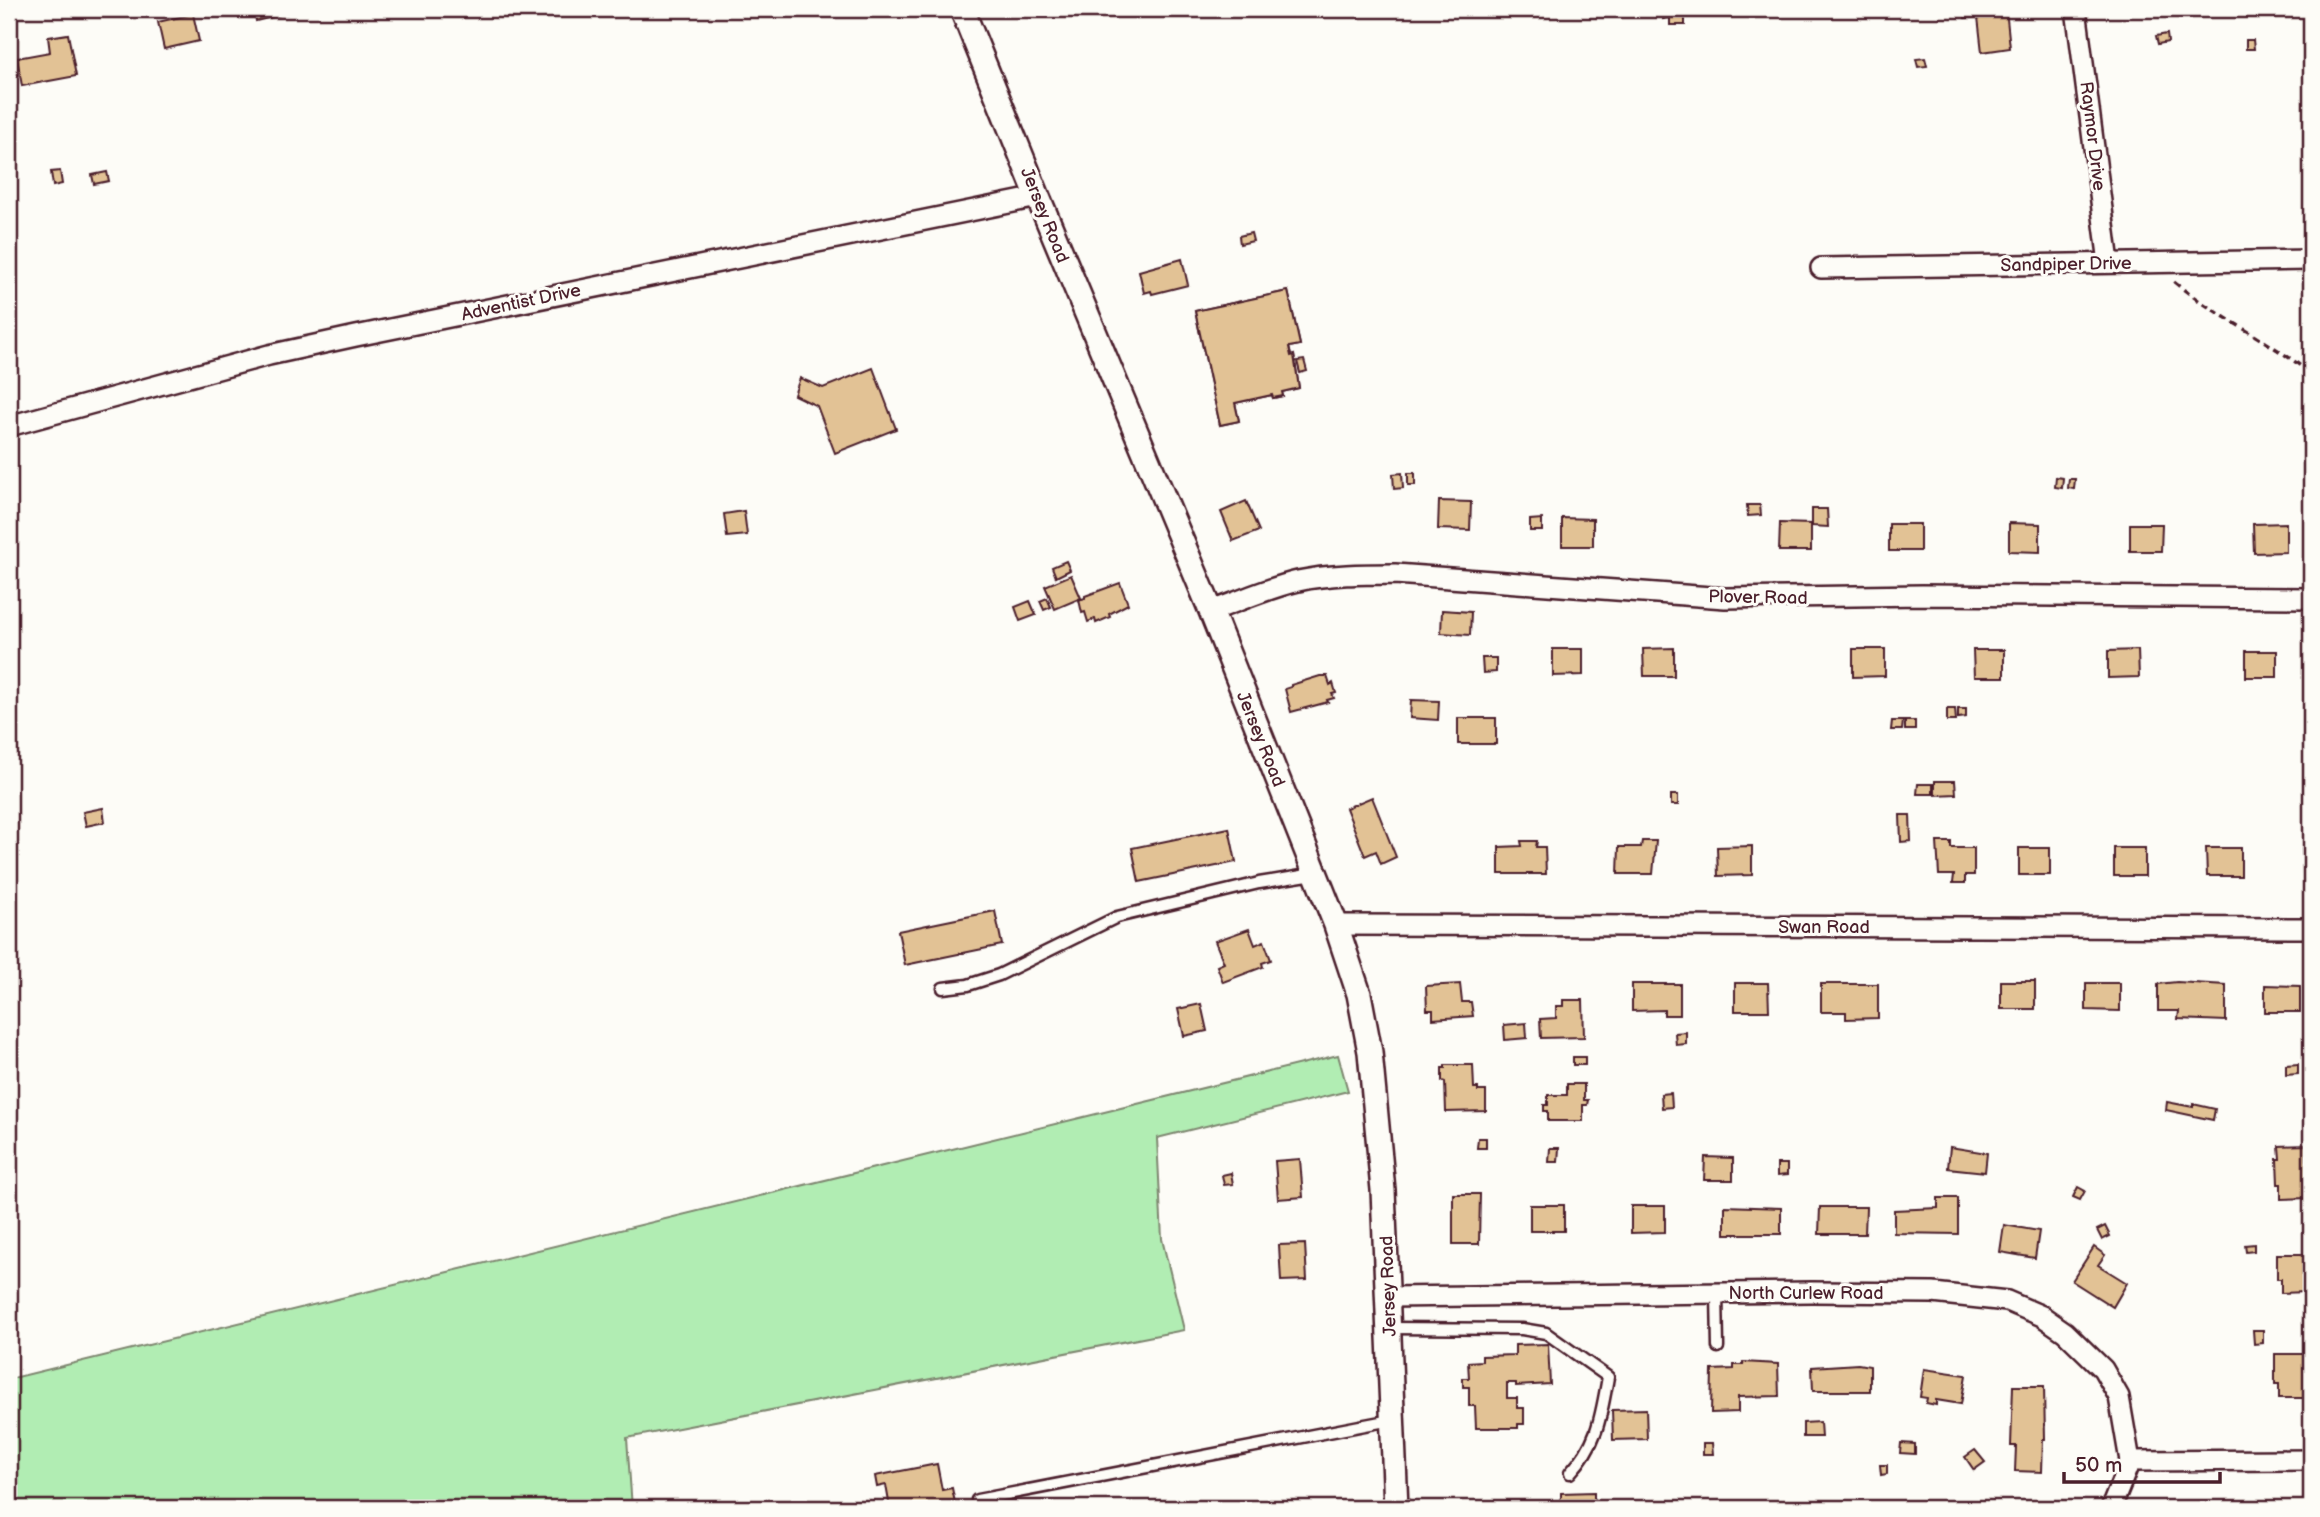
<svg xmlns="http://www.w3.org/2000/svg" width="2320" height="1517" font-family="'Balsamiq Sans',sans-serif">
  <rect width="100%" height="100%" fill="#fdfcf7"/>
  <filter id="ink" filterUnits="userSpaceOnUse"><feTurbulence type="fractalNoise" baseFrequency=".0143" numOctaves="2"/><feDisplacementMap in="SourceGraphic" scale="14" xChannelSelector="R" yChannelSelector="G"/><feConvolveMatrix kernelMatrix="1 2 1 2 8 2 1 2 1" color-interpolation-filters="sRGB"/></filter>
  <g filter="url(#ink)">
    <polygon fill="#b1edb3" stroke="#7e866f" stroke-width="2" points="1338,1055 1348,1091 1157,1138 1162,1239 1184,1330 627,1438 632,1508 9,1508 9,1379"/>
    <g fill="#e2c295" stroke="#4a1f2b" stroke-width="2" fill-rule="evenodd">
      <polygon points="254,9 305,9 256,21"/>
      <polygon points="1663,9 1692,9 1692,17 1685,17 1685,25 1670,25 1670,18 1663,19"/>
      <polygon points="1964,9 2006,9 2010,48 1982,52 1978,17 1965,18"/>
      <polygon points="193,14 199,41 164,49 158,22"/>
      <polygon points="68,34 76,76 22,86 17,58 50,52 48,37"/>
      <polygon points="2167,34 2168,42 2158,44 2156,36"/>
      <polygon points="2246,40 2253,40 2254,49 2246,49"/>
      <polygon points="1925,58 1927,66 1918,67 1916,59"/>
      <polygon points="60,171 62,184 53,186 51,172"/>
      <polygon points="107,172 109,181 94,184 92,175"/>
      <polygon points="1251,233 1253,241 1240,244 1239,236"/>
      <polygon points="1182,259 1188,285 1152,294 1151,291 1144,293 1139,271"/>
      <path d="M1288,291L1300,345L1289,347L1291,356L1294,355L1299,388L1282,392L1283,396L1273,398L1272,395L1235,403L1239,421L1220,425L1195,311ZM1249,350L1251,358L1230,363L1228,354Z"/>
      <polygon points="1288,291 1300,345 1289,347 1291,356 1294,355 1299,388 1282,392 1283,396 1273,398 1272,395 1235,403 1239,421 1220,425 1195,311"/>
      <polygon points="1304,360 1307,371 1300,373 1297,361"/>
      <polygon points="873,368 896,429 835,453 817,406 794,395 800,378 823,388"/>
      <polygon points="1402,473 1403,488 1394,489 1393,474"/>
      <rect x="1408" y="473" width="7" height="12"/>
      <polygon points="2056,477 2063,478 2062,488 2055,487"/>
      <polygon points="2069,479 2075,479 2074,489 2068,488"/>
      <polygon points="1246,501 1259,531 1233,541 1221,512"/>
      <polygon points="1439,501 1471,502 1470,530 1438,529"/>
      <polygon points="1747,505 1760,505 1761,515 1748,516"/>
      <polygon points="1812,509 1827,509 1828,527 1812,526"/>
      <polygon points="744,511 747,535 727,537 724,514"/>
      <polygon points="1562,518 1593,519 1593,546 1562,546"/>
      <polygon points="1542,519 1542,531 1530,531 1530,520"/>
      <polygon points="1780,523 1811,524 1811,551 1779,551"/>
      <polygon points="2009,523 2040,524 2040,552 2009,551"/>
      <polygon points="2286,523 2286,552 2254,553 2253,524"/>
      <rect x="1889" y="524" width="31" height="27"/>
      <polygon points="2130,524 2162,524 2161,551 2130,551"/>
      <polygon points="1066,561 1070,570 1056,577 1052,567"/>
      <polygon points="1071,575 1081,598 1055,609 1045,586"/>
      <polygon points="1120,583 1128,604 1109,614 1110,617 1096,623 1095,619 1088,622 1085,612 1082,613 1079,600 1085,598 1085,596"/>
      <polygon points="1047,598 1051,607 1044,610 1040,601"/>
      <polygon points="1030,601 1036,615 1020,621 1015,607"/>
      <polygon points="1442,610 1471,612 1470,635 1441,633"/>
      <polygon points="1674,648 1674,676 1644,676 1643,649"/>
      <polygon points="1553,649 1583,649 1583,675 1553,676"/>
      <polygon points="1853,649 1885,649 1885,676 1853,677"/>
      <polygon points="1973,650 2004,650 2004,677 1974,677"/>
      <polygon points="2138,650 2139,677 2108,678 2108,651"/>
      <rect x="2246" y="651" width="31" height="26"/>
      <polygon points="1482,658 1496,658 1496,672 1483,673"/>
      <polygon points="1320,676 1327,676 1330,685 1333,683 1336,693 1332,694 1334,698 1327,700 1328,702 1291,712 1285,689 1291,687 1291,685"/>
      <polygon points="1411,700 1439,701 1438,720 1410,718"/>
      <polygon points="1947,709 1955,709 1956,721 1947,721"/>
      <polygon points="1958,709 1966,709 1966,717 1958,718"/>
      <rect x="2305" y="709" width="6" height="14"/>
      <rect x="1458" y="718" width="38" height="26"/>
      <polygon points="1892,721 1903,721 1902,730 1891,730"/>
      <rect x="1905" y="721" width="10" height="9"/>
      <polygon points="1935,781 1955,781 1956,794 1935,795"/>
      <polygon points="1918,784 1933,784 1933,794 1917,794"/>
      <rect x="1671" y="795" width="7" height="10"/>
      <polygon points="1372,797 1396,857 1381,864 1376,851 1365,856 1346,808"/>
      <polygon points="103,808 105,822 86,826 83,812"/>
      <polygon points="1900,815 1910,815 1911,841 1901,842"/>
      <polygon points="1229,828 1236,862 1139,882 1132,848"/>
      <polygon points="1521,841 1537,841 1536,847 1545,847 1546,874 1499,874 1499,847 1522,846"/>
      <polygon points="1642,841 1656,841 1653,874 1618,874 1619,847 1641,847"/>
      <polygon points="1937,842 1951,842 1951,848 1974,848 1974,875 1965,875 1965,883 1953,883 1954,875 1939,875"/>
      <polygon points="1752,846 1752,875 1718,876 1717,847"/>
      <rect x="2019" y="848" width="31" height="27"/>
      <rect x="2114" y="848" width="31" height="28"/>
      <polygon points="2206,848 2241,848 2241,876 2207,876"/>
      <polygon points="2302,849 2311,849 2311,877 2303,877"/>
      <polygon points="995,911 1002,945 905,965 898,931"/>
      <polygon points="1249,929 1255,945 1264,941 1271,960 1262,963 1263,967 1223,982 1217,966 1224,963 1215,941"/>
      <rect x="2001" y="981" width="34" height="28"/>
      <polygon points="2177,982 2226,985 2226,1021 2178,1019 2179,1011 2158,1011 2158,984"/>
      <polygon points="1735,983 1768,983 1769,1011 1735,1011"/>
      <polygon points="2086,983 2120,983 2120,1011 2086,1010"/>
      <polygon points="1460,984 1462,1002 1471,1002 1473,1016 1433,1019 1433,1010 1427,1010 1426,986"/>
      <polygon points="1632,984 1680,984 1680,1015 1664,1015 1664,1010 1632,1011"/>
      <polygon points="1821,984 1878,984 1878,1018 1846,1019 1846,1012 1821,1012"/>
      <polygon points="2265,985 2300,986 2300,1012 2265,1012"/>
      <polygon points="1563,1000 1583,1000 1584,1037 1541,1038 1540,1019 1556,1018 1556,1006 1563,1006"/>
      <polygon points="1201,1004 1207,1031 1184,1036 1178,1009"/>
      <polygon points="1526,1023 1527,1038 1505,1040 1504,1025"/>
      <polygon points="1686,1032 1686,1044 1676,1045 1675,1033"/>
      <rect x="1573" y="1057" width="12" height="8"/>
      <polygon points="2298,1064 2298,1074 2286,1075 2286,1065"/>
      <polygon points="1445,1065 1473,1065 1474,1088 1478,1088 1478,1091 1486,1091 1486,1111 1446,1112 1445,1082 1442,1081 1442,1068 1445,1068"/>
      <polygon points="1567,1084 1584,1084 1584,1100 1588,1100 1587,1105 1583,1105 1583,1121 1548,1121 1548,1111 1544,1111 1544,1105 1548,1105 1548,1095 1567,1095"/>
      <polygon points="1671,1093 1672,1107 1662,1108 1661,1094"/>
      <polygon points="2167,1102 2193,1107 2193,1104 2215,1109 2213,1120 2166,1110"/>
      <polygon points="1478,1138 1486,1138 1486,1148 1477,1148"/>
      <polygon points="2306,1145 2308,1198 2281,1199 2281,1184 2278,1184 2277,1159 2280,1159 2279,1146"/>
      <polygon points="1950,1147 1987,1153 1985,1172 1948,1168"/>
      <polygon points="1550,1148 1559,1148 1558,1162 1549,1162"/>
      <polygon points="1705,1157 1733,1158 1733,1180 1704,1180"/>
      <polygon points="1300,1159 1303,1197 1278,1199 1275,1161"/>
      <polygon points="1777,1164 1787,1164 1787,1175 1777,1176"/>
      <polygon points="1231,1173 1233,1184 1224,1185 1222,1175"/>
      <polygon points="2078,1187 2085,1191 2080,1200 2073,1197"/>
      <polygon points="1453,1194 1480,1194 1479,1244 1453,1244"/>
      <polygon points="1938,1198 1958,1198 1958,1234 1894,1233 1894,1210 1938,1208"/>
      <rect x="1530" y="1205" width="34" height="26"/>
      <polygon points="1631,1206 1665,1206 1665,1232 1631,1233"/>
      <polygon points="1725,1206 1781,1208 1781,1234 1725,1234"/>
      <polygon points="1820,1207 1866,1207 1865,1234 1819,1234"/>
      <polygon points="2004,1225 2039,1231 2035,1258 2000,1252"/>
      <polygon points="2105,1226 2110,1236 2102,1240 2097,1230"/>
      <polygon points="1305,1244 1307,1280 1281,1281 1279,1245"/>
      <polygon points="2254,1244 2254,1251 2246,1252 2245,1245"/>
      <polygon points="2094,1247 2105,1255 2098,1265 2127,1283 2113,1307 2072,1281"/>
      <polygon points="2277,1254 2307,1254 2307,1292 2281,1293 2281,1279 2277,1279"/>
      <polygon points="2253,1330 2263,1330 2263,1343 2254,1344"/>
      <polygon points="1548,1344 1550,1384 1516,1386 1516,1383 1507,1383 1507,1398 1517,1398 1517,1408 1524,1408 1524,1424 1518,1424 1518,1428 1476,1428 1475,1406 1469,1406 1469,1387 1463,1387 1463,1378 1469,1378 1468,1362 1482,1361 1482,1356 1515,1355 1515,1345"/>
      <polygon points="2275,1354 2307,1354 2307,1398 2279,1398 2279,1384 2275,1384"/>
      <polygon points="1743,1362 1778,1364 1779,1396 1738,1397 1738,1412 1711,1413 1712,1370 1734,1369 1734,1365 1743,1365"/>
      <polygon points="1858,1364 1870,1366 1870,1391 1813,1391 1812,1367"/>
      <polygon points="1924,1369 1966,1375 1961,1404 1936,1400 1936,1405 1926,1403 1927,1398 1920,1397"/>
      <polygon points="2013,1386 2044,1386 2045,1439 2043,1439 2042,1472 2015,1471 2016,1446 2011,1446"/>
      <polygon points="1646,1409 1647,1439 1613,1440 1612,1410"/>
      <polygon points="1820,1422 1821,1437 1803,1437 1803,1423"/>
      <polygon points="1703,1443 1712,1443 1713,1454 1703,1454"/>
      <polygon points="1901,1443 1915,1444 1915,1454 1900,1453"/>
      <polygon points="1975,1450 1985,1462 1974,1470 1965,1457"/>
      <polygon points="937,1464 942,1490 952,1488 955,1503 960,1502 961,1508 890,1508 886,1485 877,1487 875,1476"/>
      <polygon points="1880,1465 1887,1465 1887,1474 1881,1475"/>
      <polygon points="1594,1492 1594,1508 1561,1508 1561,1493"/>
      <rect x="2279" y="1506" width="25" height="2"/>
    </g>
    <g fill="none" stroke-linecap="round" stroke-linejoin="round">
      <g stroke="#4a1f2b" stroke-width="15">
        <g id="service">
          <polyline points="943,988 968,985 999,975 1117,917 1259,883 1314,874"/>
          <polyline points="1717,1293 1718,1347"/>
          <path d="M1390,1328L1522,1329L1546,1333L1608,1377C1601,1416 1598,1443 1570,1473"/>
          <polyline points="977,1500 1391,1420"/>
        </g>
      </g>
      <g stroke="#4a1f2b" stroke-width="24">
        <g id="minor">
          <polyline points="2076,9 2109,263"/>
          <polyline points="1821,268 2311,260"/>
          <polyline points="9,426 269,355 356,336 1038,197"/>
          <path d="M1211,611C1240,601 1268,588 1298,581C1330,574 1363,574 1395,574L1725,598L1922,595L2311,598"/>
          <polyline points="1336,925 2311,928"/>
          <polyline points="1389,1297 1812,1292 1933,1293 2007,1301 2042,1316 2065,1332 2103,1369 2119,1397 2130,1461 2111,1508"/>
          <polyline points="2130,1461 2311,1460"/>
        </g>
      </g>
      <g stroke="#4a1f2b" stroke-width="28">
        <polyline id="tertiary" points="962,9 1038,197 1211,611 1336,925 1359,994 1370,1052 1383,1190 1396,1508"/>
      </g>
      <path stroke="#4a1f2b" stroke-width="3.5" stroke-dasharray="7 5" stroke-linecap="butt" d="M2174,282C2217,317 2268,339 2311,374"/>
      <use href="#service" stroke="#fdfcf7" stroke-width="10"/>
      <use href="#minor" stroke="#fdfcf7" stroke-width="19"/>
      <use href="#tertiary" stroke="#fdfcf7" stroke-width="23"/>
    </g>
  </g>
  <g text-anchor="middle" stroke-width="6" stroke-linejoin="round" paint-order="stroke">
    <g font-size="18" fill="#4a1f2b" stroke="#fdfcf7">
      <text transform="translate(2093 136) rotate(83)" y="6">Raymor Drive</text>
      <text transform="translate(1045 215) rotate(68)" y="6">Jersey Road</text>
      <text transform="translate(2066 264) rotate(-1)" y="6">Sandpiper Drive</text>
      <text transform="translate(521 302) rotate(-12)" y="6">Adventist Drive</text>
      <text transform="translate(1758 597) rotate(1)" y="6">Plover Road</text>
      <text transform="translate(1261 739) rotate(68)" y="6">Jersey Road</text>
      <text x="1824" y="933">Swan Road</text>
      <text transform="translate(1388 1286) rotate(-92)" y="6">Jersey Road</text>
      <text x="1806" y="1299">North Curlew Road</text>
    </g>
  </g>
  <rect width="2320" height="1517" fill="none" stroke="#fdfcf7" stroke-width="35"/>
  <rect x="18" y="18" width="2285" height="1482" fill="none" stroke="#4a1f2b" stroke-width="2.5" filter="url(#ink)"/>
  <path d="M2064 1472v10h156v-10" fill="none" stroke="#4a1f2b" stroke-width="3.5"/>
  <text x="2075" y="1472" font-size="21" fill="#4a1f2b" stroke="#fdfcf7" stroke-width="5" paint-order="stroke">50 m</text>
</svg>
